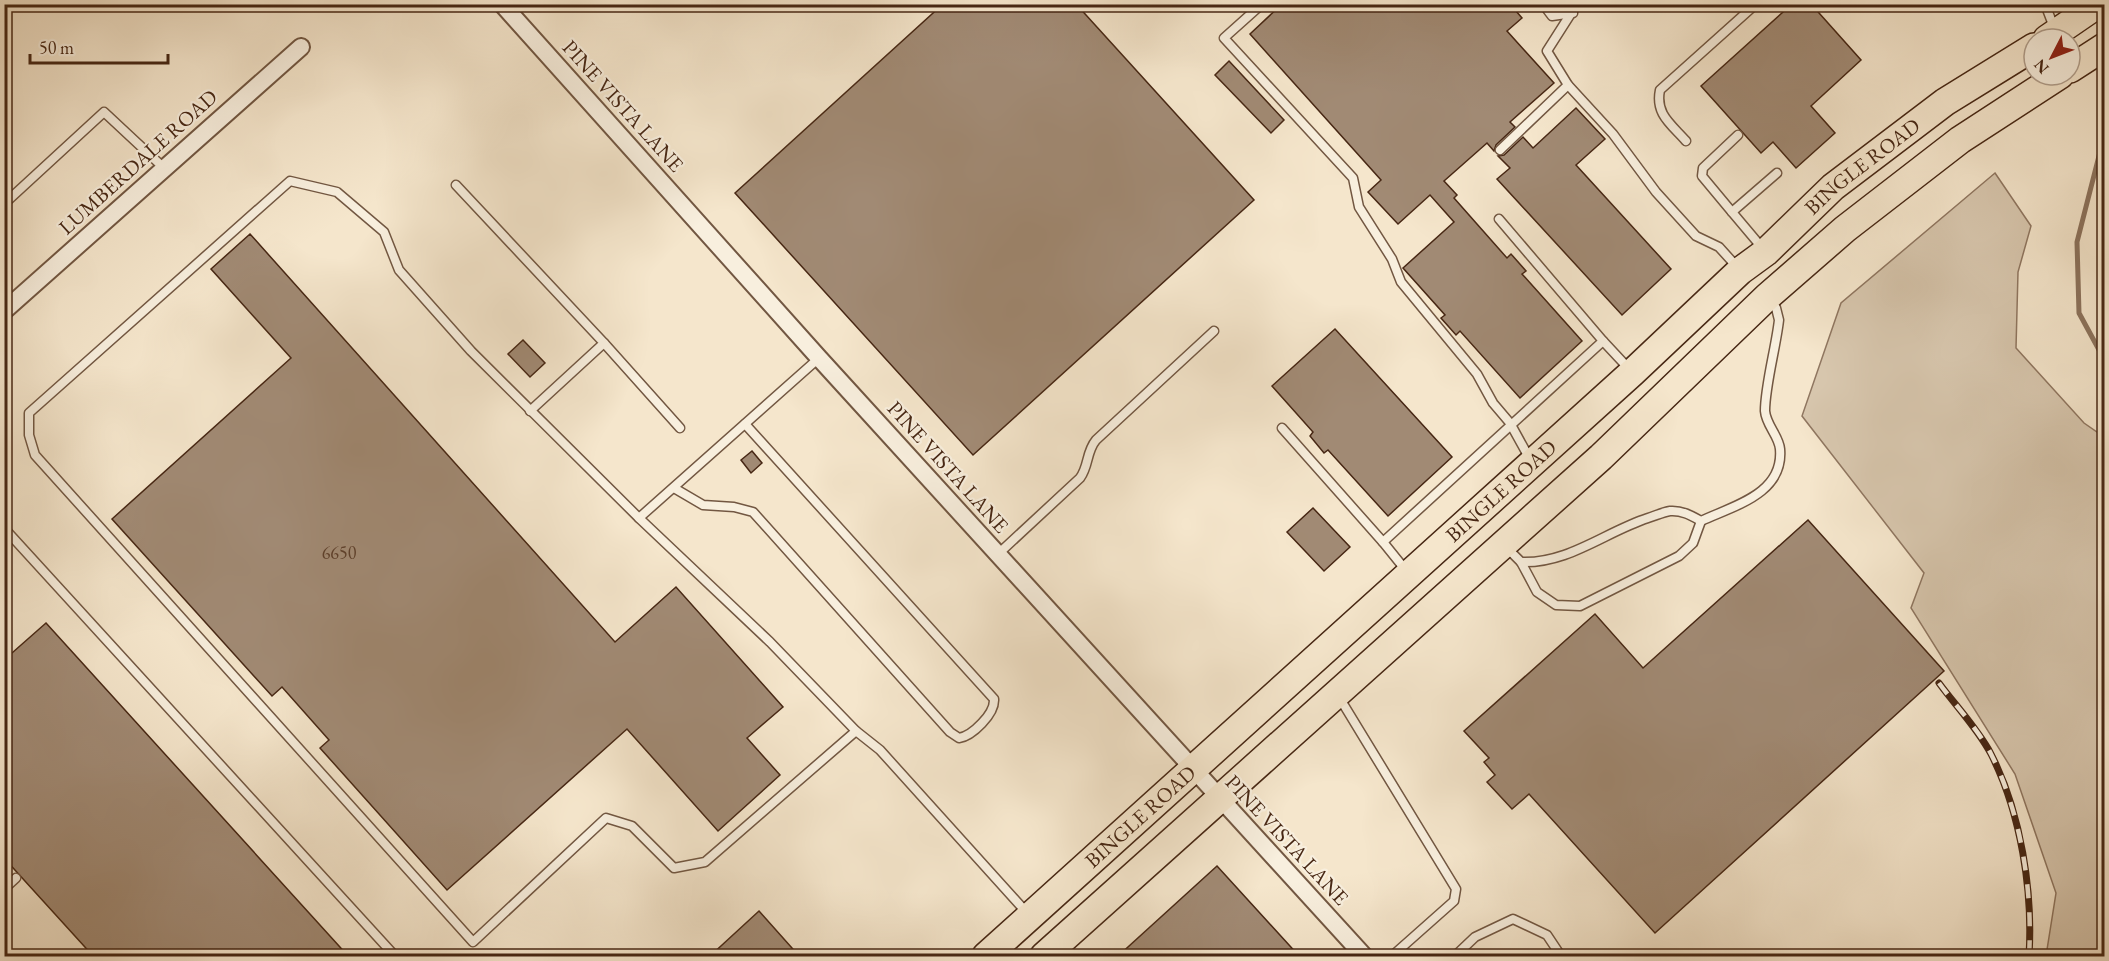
<svg xmlns="http://www.w3.org/2000/svg" width="2109" height="961" font-family="'EB Garamond',serif">
  <rect width="100%" height="100%" fill="#f5e6cc"/>
  <filter id="stains"><feTurbulence type="fractalNoise" baseFrequency=".00333" numOctaves="4"/><feColorMatrix values="0 0 0 0 .2 0 0 0 0 .09 0 0 0 0 .02 0 0 0 .5 -.17"/></filter>
  <radialGradient id="worn" r=".72"><stop offset=".6" stop-color="#630" stop-opacity="0"/><stop offset="1" stop-color="#630" stop-opacity=".3"/></radialGradient>
  <polygon fill="#d7c6ad" stroke="#8f7660" stroke-width="1.5" points="1995,173 2031,226 2018,272 2016,348 2084,423 2104,437 2104,956 2046,956 2056,893 2015,774 1911,608 1924,573 1802,416 1841,303"/>
  <g fill="none" stroke-linecap="round" stroke-linejoin="round">
    <polyline stroke="#8c735d" stroke-width="5" points="2104,147 2100,152 2077,242 2079,313 2104,359"/>
  </g>
  <g fill="#a18a74" stroke="#472714" stroke-width="1.5">
    <polygon points="943,4 1076,4 1254,200 973,455 735,193"/>
    <polygon points="1282,4 1510,4 1522,18 1507,31 1554,83 1510,122 1515,127 1496,145 1494,151 1487,143 1444,181 1457,195 1454,198 1507,258 1511,254 1526,271 1522,274 1582,341 1520,398 1460,331 1456,335 1441,318 1445,315 1403,268 1454,222 1430,195 1398,224 1368,192 1381,180 1250,34"/>
    <polygon points="1792,4 1811,4 1861,60 1811,106 1835,133 1796,168 1773,142 1761,153 1701,86"/>
    <polygon points="1229,61 1284,120 1271,133 1215,75"/>
    <polygon points="1576,108 1605,139 1576,165 1671,269 1622,315 1497,179 1510,168 1498,156 1504,155 1523,137 1533,148"/>
    <polygon points="250,234 615,642 676,587 783,707 747,738 780,775 718,831 627,729 447,890 320,748 329,740 282,687 272,696 112,519 291,358 211,269"/>
    <polygon points="1335,329 1452,457 1388,516 1328,450 1324,453 1310,436 1313,432 1272,386"/>
    <polygon points="523,340 545,363 530,377 508,354"/>
    <polygon points="752,451 762,463 751,473 741,460"/>
    <polygon points="1313,508 1350,547 1324,571 1287,532"/>
    <polygon points="1808,520 1944,671 1655,933 1529,794 1512,809 1487,782 1495,775 1484,762 1489,758 1464,731 1595,614 1643,668"/>
    <polygon points="46,623 349,957 94,957 4,858 4,660"/>
    <polygon points="1217,866 1300,957 1117,957"/>
    <polygon points="759,911 800,957 709,957"/>
  </g>
  <g fill="none" stroke-linecap="round" stroke-linejoin="round">
    <g stroke="#725742" stroke-width="11">
      <g id="service">
        <polyline points="1262,4 1224,38 1353,178 1359,207 1392,259 1401,282 1477,374 1493,403 1510,423 1531,461"/>
        <polyline points="1543,4 1552,16 1573,13"/>
        <polyline points="1577,4 1547,51 1568,85 1613,134 1656,192 1696,236 1719,247 1738,268"/>
        <polyline points="2045,4 2055,30"/>
        <path d="M1686,141C1671,124 1655,114 1660,90L1756,4"/>
        <polyline points="1500,150 1568,85"/>
        <polyline points="456,185 604,343 530,411"/>
        <polyline points="4,204 104,112 164,168"/>
        <polyline points="1732,212 1702,176 1703,168 1738,135"/>
        <polyline points="1764,250 1732,212 1777,173"/>
        <polyline points="1603,341 1631,371"/>
        <polyline points="604,343 680,428"/>
        <polyline points="819,358 639,518 770,642 856,731 880,750 1027,913"/>
        <polyline points="1282,428 1383,542 1603,341 1499,219"/>
        <path d="M674,488L703,505L734,507L753,512L950,732L959,738C972,736 995,714 994,699L745,424"/>
        <polyline points="639,518 471,351 399,270 384,232 337,192 290,181 29,413 29,435 35,455 473,942 606,818 632,826 674,868 705,862 856,731"/>
        <polyline points="4,528 395,956"/>
        <polyline points="1383,542 1408,573"/>
        <path d="M1505,546L1521,562C1568,564 1605,532 1648,518C1655,516 1663,512 1670,511C1682,510 1692,516 1701,521C1733,506 1784,494 1780,449C1779,436 1766,425 1765,411C1765,386 1776,347 1779,320L1776,308L1768,299"/>
        <path d="M997,555L1080,478C1089,466 1086,452 1096,440L1214,331"/>
        <polyline points="1521,562 1537,592 1556,605 1580,606 1679,556 1693,543 1701,521"/>
        <polyline points="1339,697 1456,889 1454,901 1392,956"/>
        <polyline points="4,889 16,878"/>
        <polyline points="1455,956 1475,937 1513,919 1547,935 1561,956"/>
      </g>
    </g>
    <g stroke="#725742" stroke-width="20">
      <g id="minor">
        <polyline points="502,4 819,358 1364,956"/>
        <polyline points="4,311 301,47"/>
      </g>
    </g>
    <g stroke="#472714" stroke-width="30">
      <g id="primary">
        <polyline points="2047,39 2098,4"/>
        <polyline points="2070,69 2104,47"/>
        <path id="s1" d="M986,956L1633,372L1740,271L1766,252L1833,187L1945,102L2034,47"/>
        <polyline points="1044,956 1601,457 1767,297 1845,229 1960,140 2060,75"/>
      </g>
    </g>
    <use href="#service" stroke="#f8efde" stroke-width="8"/>
    <use href="#minor" stroke="#f8efde" stroke-width="16"/>
    <use href="#primary" stroke="#f5e6cc" stroke-width="27"/>
    <g stroke="#472714" stroke-width="7">
      <path id="rail" d="M1939,683C1955,705 1978,729 1991,754C2021,813 2033,891 2029,956"/>
    </g>
    <use href="#rail" stroke="#f8efde" stroke-width="4.5" stroke-dasharray="14" stroke-linecap="butt"/>
  </g>
  <g text-anchor="middle" stroke-width="4.5" stroke-linejoin="round" paint-order="stroke">
    <g font-size="18" fill="#5e402c">
      <text x="339" y="559">6650</text>
    </g>
    <g font-size="21" fill="#472714" stroke="#f8efde">
      <text transform="translate(623 106) rotate(48)" y="7">PINE VISTA LANE</text>
      <text transform="translate(138 162) rotate(-42)" y="7">LUMBERDALE ROAD</text>
      <text dy="7" stroke="none"><textPath href="#s1" startOffset="1180">BINGLE ROAD</textPath></text>
      <text transform="translate(948 467) rotate(48)" y="7">PINE VISTA LANE</text>
      <text dy="7" stroke="none"><textPath href="#s1" startOffset="694">BINGLE ROAD</textPath></text>
      <text dy="7" stroke="none"><textPath href="#s1" startOffset="208">BINGLE ROAD</textPath></text>
      <text transform="translate(1287 840) rotate(47)" y="7">PINE VISTA LANE</text>
    </g>
  </g>
  <rect width="2109" height="961" fill="none" stroke="#f5e6cc" stroke-width="24"/>
  <rect x="6" y="6" width="2097" height="949" fill="none" stroke="#472714" stroke-width="3"/>
  <rect x="12" y="12" width="2085" height="937" fill="none" stroke="#472714" stroke-width="1.5"/>
  <g transform="translate(2052 57) rotate(228)"><circle r="28" fill="#f8efde" stroke="#b19f8d" stroke-width="1.5"/>
  <path d="M0-4.5L10 22L0 15L-10 22Z" fill="#8f2418"/>
  <text y="-9" font-size="16" font-weight="bold" text-anchor="middle" fill="#472714">N</text>
  </g>
  <path d="M30 54v9h138v-9" fill="none" stroke="#472714" stroke-width="3"/>
  <text x="39" y="54" font-size="18" fill="#472714" stroke="#f8efde" stroke-width="4.5" paint-order="stroke">50 m</text>
  <rect width="100%" height="100%" filter="url(#stains)"/>
  <rect width="100%" height="100%" fill="url(#worn)"/>
</svg>
